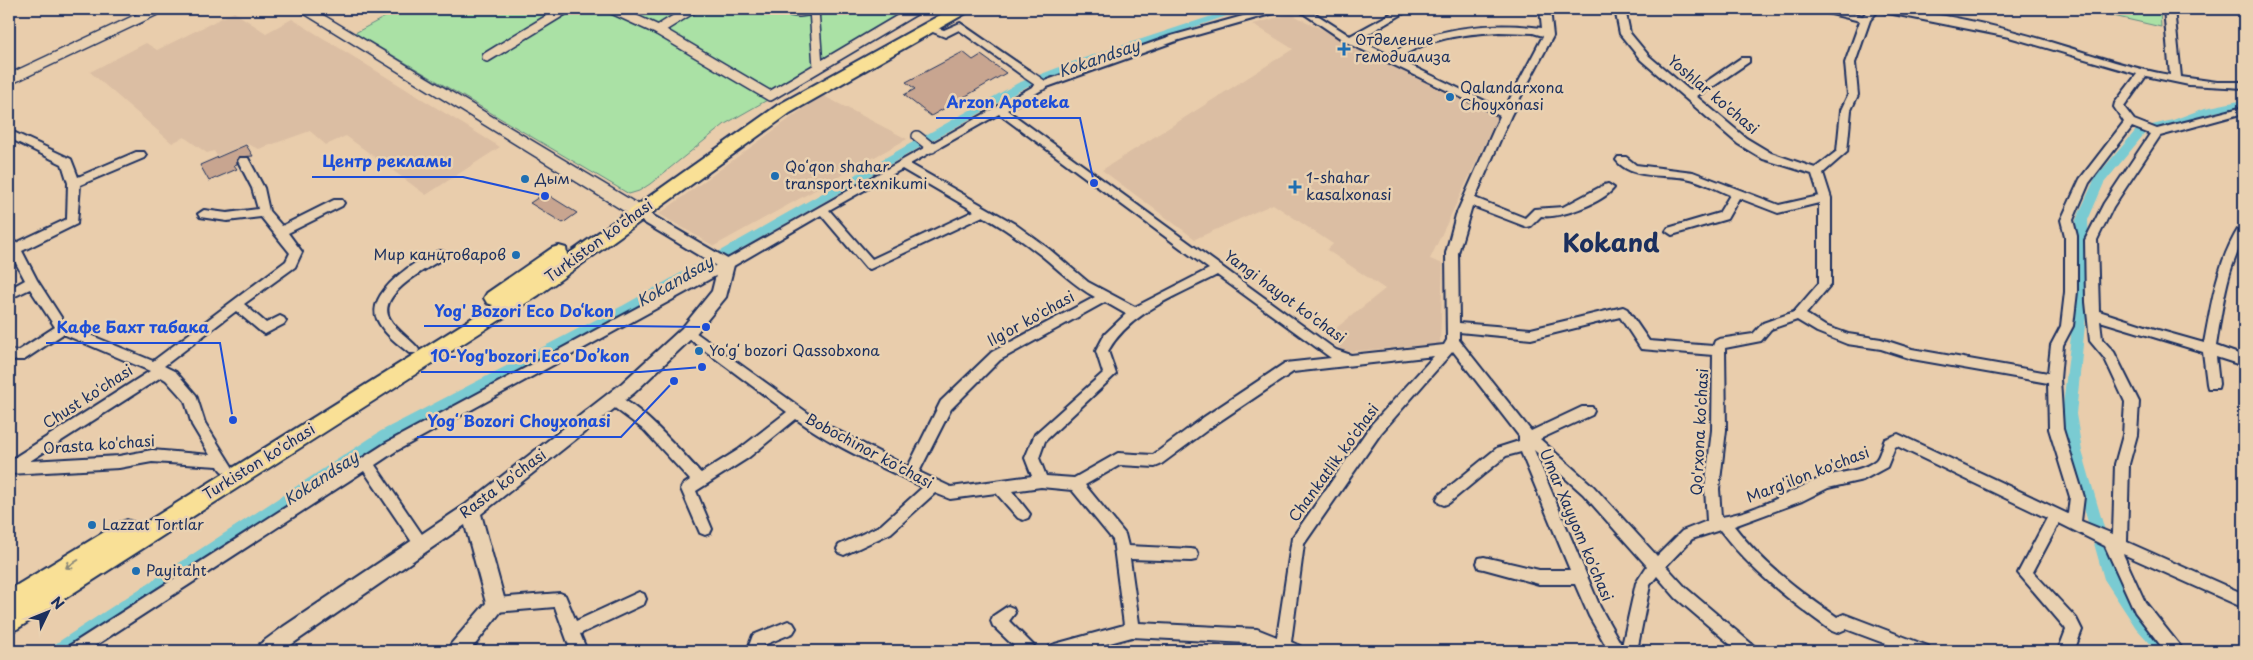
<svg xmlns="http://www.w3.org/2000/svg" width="2253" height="660" font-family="'Playpen Sans',sans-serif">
  <rect width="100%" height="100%" fill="#e9cdac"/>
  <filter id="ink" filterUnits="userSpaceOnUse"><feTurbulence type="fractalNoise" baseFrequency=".02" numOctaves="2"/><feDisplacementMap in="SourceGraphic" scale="10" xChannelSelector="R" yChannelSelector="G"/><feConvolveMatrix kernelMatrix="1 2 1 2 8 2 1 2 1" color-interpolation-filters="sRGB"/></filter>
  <g filter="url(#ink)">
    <g fill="#dbbea3">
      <polygon points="234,12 266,33 292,19 500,147 426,195 346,136 326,145 310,131 259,149 247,144 217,156 214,151 207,153 184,137 172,143 90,72 146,43 157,50"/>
      <polygon points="1291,14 1498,116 1430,259 1443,264 1440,344 1345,352 1325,337 1385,289 1327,250 1333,244 1273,204 1195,239 1102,170 1293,49 1253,24"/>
      <polygon points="822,95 907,139 714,246 659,214"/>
    </g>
    <g fill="#aae1a5" stroke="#628882">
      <polygon points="400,9 921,9 885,33 725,124 650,184 639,191 629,194 355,33"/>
      <polygon points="2083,9 2160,9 2161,27"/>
    </g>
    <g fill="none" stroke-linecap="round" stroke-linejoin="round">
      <g fill="#7acbd2" fill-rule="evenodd">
        <polygon points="1233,9 1247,9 1086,64 1026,87 632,311 391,439 70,651 49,651 52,646 381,431 624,305 1018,83 1078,60"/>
        <polygon points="2244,100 2244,106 2211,113 2180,125 2156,132 2151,128 2152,125 2173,120 2205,108"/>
        <polygon points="2141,128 2146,132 2104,183 2088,220 2090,275 2076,414 2082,451 2118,576 2146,618 2172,646 2175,651 2157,651 2136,628 2104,579 2068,451 2062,414 2078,275 2076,220 2095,178 2137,129"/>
      </g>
    </g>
    <g fill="#c8a590" stroke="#1b2f5e">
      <polygon points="963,52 973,60 981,55 1006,73 931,116 904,95 915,89 906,82"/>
      <polygon points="246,145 253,156 238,157 237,164 234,165 237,169 209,181 200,165"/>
      <polygon points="545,193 577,213 563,223 530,203"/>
    </g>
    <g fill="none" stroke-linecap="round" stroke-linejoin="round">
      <g stroke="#1b2f5e" stroke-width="12">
        <g id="pedestrian">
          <polyline points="612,9 658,30 770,96 917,9"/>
          <polyline points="775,9 799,12 821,9"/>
          <polyline points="814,9 818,67"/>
          <polyline points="658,30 692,9"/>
          <polyline points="487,57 566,9"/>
          <polyline points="1027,74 1043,85"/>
          <polyline points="917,136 932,148"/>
        </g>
      </g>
      <g stroke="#1b2f5e" stroke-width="4">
        <g id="minor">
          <path d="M1268,9H1283L1281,11L1179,40L1047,87L1007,110L1336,350L1351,355L1444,345L1447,340L1446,253L1456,215L1500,116L1346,42L1297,9H1308L1350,36L1399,9H1411L1358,40L1389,55C1433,26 1491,22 1542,28L1540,9H1550L1553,36L1511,115L1475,198L1525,218L1534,209L1563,207L1604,185L1608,184L1614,188C1602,203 1560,219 1541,216L1531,226L1527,227L1472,206L1458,253L1459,323L1531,329L1623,307L1627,309L1649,341L1713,346L1715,341L1719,339L1753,334L1763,323L1794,312L1819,283V203L1778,213L1739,198L1727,219L1672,235L1666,231L1668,228L1719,213L1730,195C1716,189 1701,181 1686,178C1665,174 1631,180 1616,160L1618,157H1626L1636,165L1693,172L1779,205L1819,196L1812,174L1763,159L1738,144L1641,60L1620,34L1615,9H1625L1630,33L1649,56L1689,90L1700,86L1741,58H1749V62L1708,90L1696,96L1746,138L1771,153L1815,168L1837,151L1841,110L1848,95L1845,63L1860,21L1819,11L1817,9H1834L1863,16L1869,9C1933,9 1999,26 2060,45C2097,56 2133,69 2170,75L2164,9H2174L2181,77L2217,82H2244V88L2189,85L2146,76L2124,107L2134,120L2157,129L2244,107V113L2160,136L2113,207L2097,240L2099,311L2158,330L2204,343C2212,301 2217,262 2240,226L2244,225C2244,242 2235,256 2230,273C2223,297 2220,322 2216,346L2244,356V366L2216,357L2219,384L2218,388H2208L2207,384L2203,352L2100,321L2102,339L2114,352L2139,402L2137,435L2129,464L2127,542L2244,594V608L2123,554L2145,602L2184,651H2165L2135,612L2105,546L2059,523L2033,572L2076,618L2082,630L2074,651H2058L2066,630L2065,628L2018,573L2047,518L1897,446L1895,447L1887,467L1863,480L1828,488L1802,501L1734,526C1762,563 1799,591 1837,617L1844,614L1928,646L1931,651H1905L1846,629L1837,633L1832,631C1790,601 1751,571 1720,530L1692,539L1666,566L1686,588L1754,646L1757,651H1738L1676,598L1657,576L1650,585L1637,651H1609L1589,616L1575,584H1539L1484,569L1479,568L1477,563L1479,558L1484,557L1539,570H1570L1521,452L1506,456L1449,503L1444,505L1439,503L1437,499L1439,495L1497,448L1519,441V436L1453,351L1381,433L1304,544L1291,642L1300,646L1303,651H1278L1261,645L1259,651H1243L1247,643L1132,637L1080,651H1047L1050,646L1055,644L1124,625L1113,540L1072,490L1041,487L1012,491L1030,514L1028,518L1023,520L1018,518L996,493L950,499L935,493L891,533L844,555L839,553L837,549L839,545L881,525L923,487C880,466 834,447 796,419L748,458L696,491L712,529L710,533L705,535L700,533L681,489L683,485L690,480L644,430L608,403L606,399L608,395C627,389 687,458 701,473L738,450L787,412L684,335L682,332L684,329L688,327L819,421L908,467L941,401L992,352L1095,297C1075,286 1059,270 1042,256C1023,241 1004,228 983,216L870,269L866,268L821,215L730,268L396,451L375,465L426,540L428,544L426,548L421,550L416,548L364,471L87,651H66L69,646L386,443L722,262L1039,83L1171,36ZM1878,11L2009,37L2137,74L2115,103L2114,107L2124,122L2080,179L2061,220L2065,236V292L2061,326L2051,345L2048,373L1912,349L1881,339L1848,334L1825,326L1806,314L1831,284V198L1823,173L1847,152L1851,110L1858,95L1855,63L1870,20ZM1499,32L1533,33L1543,36L1504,110L1397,59C1429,38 1462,34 1499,32ZM999,114L1209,269L1135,307L1088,282L1049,249L1015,224L910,164ZM2132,127L2150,134L2104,203L2085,240L2086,302L2090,341L2105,359L2125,402L2123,435L2115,464L2113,534L2081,521L2084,497L2063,429L2060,379L2063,345L2073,326L2077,292V236L2073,220L2089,183ZM902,169L974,211L872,259L829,210ZM1217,275L1331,358L1285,363L1204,417L1153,455L1118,453L1074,478L1046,476L1039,458L1045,441L1116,374L1108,351C1131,311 1179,295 1217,275ZM1105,302L1126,314L1105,334L1096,351L1103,373L1035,434L1025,458L1032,476L951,487L919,472L951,409L1000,360ZM1620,317L1641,349L1713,355L1712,430L1705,489L1707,521L1682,531L1657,556L1593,486L1540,439L1592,415L1594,411L1592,407H1582L1531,431L1459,340V332L1531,339ZM1797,320L1817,332L1847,344L1881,349L1912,359L2048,383L2049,429L2070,497L2068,514L1898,434L1885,439C1882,445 1880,456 1876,460C1860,473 1839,471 1821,478C1788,492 1756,512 1721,517L1719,489L1726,430L1725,348L1761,341L1771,329ZM1434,356L1371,425L1292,538L1277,637L1257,629L1139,623L1130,559L1191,561L1196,560L1198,555L1196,550L1191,549L1128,546L1125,534L1085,485L1120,465L1155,467L1160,465L1214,425L1293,372ZM1534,450L1583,494L1647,566L1636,583L1622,646L1600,607Z"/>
          <polygon points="960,23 1031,72 1031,76 1023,76 959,30 945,37 923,28 928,25 944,30"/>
          <path d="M9,130L71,159L78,177L136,152H144L146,155L144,158L80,185L77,224L22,251L37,280L66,325L153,361L286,261L290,253L261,217L227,221L200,217L198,214L204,210L227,213L258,209L252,188L238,161L240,158H248L264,188L269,211L282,226L334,200H342L344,203L342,206L288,233L302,252L295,267L244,304L266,323L280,316L284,318L286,321L284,324L265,334L261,332L236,311L164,366L176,372L196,395L205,423L233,468L231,472C224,474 221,472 218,466L152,462L119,468L9,474V461L150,371L63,334L24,360H9V350L18,351L55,327L30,289L9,299V289L25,280L9,250V239L16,243L67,219L68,183L62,164L9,138ZM161,377L166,380L185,401L192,425L210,455L152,450L119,456L30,461Z"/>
          <path d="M440,251L444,252L446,255L444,258C428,268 375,295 390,319C396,330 409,338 417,347L419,350L417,353H409C398,344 383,333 377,319C366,293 418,257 440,251Z"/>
          <polygon points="639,592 644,594 646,599 644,604 580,634 587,651 571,651 555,607 496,612 491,610 489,605 491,600 496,598 560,593 565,595 576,621"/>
          <polygon points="1008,606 1013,608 1015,613 1009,621 1034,646 1037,651 1019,651 993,626 991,621 993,616"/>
          <polygon points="788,621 793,623 796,628 793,633 764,645 763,651 747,651 753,635"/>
        </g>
      </g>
      <g stroke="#1b2f5e" stroke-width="4">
        <polygon id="tertiary" points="638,207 731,261 734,265 726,297 694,336 634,393 481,514 506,605 470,651 448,651 451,644 486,603 465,525 282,651 257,651 260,644 283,627 465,505 622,383 682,328 712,291 718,267 633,216 631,212 633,208"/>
      </g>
      <g stroke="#1b2f5e" stroke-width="3">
        <g id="secondary">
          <polygon points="148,9 165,9 163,12 9,85 9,74"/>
          <polygon points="297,9 313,9 644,208 646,212 644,216 638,218 632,216"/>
        </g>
      </g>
      <g stroke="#1b2f5e" stroke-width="4">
        <polygon id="primary" points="951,9 970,9 968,12 790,113 539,295 17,629 9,632 9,590 119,523 127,520 135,523 137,528 493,305 487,303 484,298 487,293 552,248 559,246 566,248 567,255 778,105"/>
      </g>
      <use href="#pedestrian" stroke="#e9d1b1" stroke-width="9"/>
      <use href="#minor" fill="#e9d1b1" fill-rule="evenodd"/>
      <use href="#tertiary" fill="#e9d1b1" fill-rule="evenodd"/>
      <use href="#secondary" fill="#e9d1b1" fill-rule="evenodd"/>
      <use href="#primary" fill="#f9e096" fill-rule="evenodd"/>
    </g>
    <defs><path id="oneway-shaft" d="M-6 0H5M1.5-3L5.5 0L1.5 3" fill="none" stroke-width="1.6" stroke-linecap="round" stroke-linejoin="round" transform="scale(1.25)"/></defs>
    <use stroke="#8a887a" href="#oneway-shaft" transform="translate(72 564) rotate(148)"/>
  </g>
  <g fill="#1f6fb2" stroke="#e9d1b1" stroke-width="2">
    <path d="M1341.5 41.5h5v5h5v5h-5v5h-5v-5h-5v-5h5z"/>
    <circle cx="1450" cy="97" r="5"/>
    <circle cx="775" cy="176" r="5"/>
    <circle cx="525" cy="179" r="5"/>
    <path d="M1292.5 179.5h5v5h5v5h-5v5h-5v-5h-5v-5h5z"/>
    <circle cx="516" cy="255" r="5"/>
    <circle cx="699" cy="351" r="5"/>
    <circle cx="92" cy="525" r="5"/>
    <circle cx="136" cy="571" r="5"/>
  </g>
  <g text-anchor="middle" stroke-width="5" stroke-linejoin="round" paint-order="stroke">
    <g font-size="15" fill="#1b2f5e" stroke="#e9d1b1" text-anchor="start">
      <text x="1355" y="45">Отделение<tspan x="1355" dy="17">гемодиализа</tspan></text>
      <text x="1460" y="93">Qalandarxona<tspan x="1460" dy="17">Choyxonasi</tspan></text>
      <text x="785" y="172">Qoʻqon shahar<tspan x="785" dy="17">transport texnikumi</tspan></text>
      <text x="1306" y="183">1-shahar<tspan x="1306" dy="17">kasalxonasi</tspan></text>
      <text x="535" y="184">Дым</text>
      <text x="506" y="260" text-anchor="end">Мир канцтоваров</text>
      <text x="709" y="356">Yoʻgʻ bozori Qassobxona</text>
      <text x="102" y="530">Lazzat Tortlar</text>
      <text x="146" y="576">Payitaht</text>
    </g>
    <g font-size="15" fill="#1b2f5e" stroke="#e9d1b1">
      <text transform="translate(1713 95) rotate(40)" y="5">Yoshlar ko'chasi</text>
      <text transform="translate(599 241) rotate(-36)" y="5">Turkiston ko'chasi</text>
      <text transform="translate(1285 297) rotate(36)" y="5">Yangi hayot ko'chasi</text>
      <text transform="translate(1031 319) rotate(-29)" y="5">Ilg'or ko'chasi</text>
      <text transform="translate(88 397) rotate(-33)" y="5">Chust ko'chasi</text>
      <text transform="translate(1700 432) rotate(-87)" y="5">Qo'rxona ko'chasi</text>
      <text transform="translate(99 445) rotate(-4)" y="5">Orasta ko'chasi</text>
      <text transform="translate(869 451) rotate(28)" y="5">Bobochinor ko'chasi</text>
      <text transform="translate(259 462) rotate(-32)" y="5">Turkiston ko'chasi</text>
      <text transform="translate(1334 463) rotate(-54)" y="5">Chankatlik ko'chasi</text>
      <text transform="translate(1808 475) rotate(-21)" y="5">Marg'ilon ko'chasi</text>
      <text transform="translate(503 484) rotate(-37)" y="5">Rasta ko'chasi</text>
      <text transform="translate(1576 525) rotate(67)" y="5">Umar Xayyom ko'chasi</text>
    </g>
    <g font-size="16" font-style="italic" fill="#243f6a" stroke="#e9d1b1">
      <text transform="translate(1099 58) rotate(-19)" y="6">Kokandsay</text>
      <text transform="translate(675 281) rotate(-30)" y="6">Kokandsay</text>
      <text transform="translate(321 478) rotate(-33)" y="6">Kokandsay</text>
    </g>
    <g font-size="25" font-weight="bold" fill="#1b2f5e" stroke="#e9d1b1">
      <text x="1611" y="252">Kokand</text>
    </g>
  </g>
  <path fill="none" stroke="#1d4ed8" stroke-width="2" d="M1094 183L1080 118H936M545 196L463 177H312M706 327L624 326H424M233 420L220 343H46M702 367L640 372H421M674 381L621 437H417"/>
  <g fill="#1d4ed8" stroke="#e9d1b1" stroke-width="2">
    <circle cx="1094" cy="183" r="5"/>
    <circle cx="545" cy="196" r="5"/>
    <circle cx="706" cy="327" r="5"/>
    <circle cx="233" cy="420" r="5"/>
    <circle cx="702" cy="367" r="5"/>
    <circle cx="674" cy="381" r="5"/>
  </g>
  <g font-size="16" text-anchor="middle" font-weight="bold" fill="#1d4ed8" stroke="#e9d1b1" stroke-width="5" stroke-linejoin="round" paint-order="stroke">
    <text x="1008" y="108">Arzon Apoteka</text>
    <text x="387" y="167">Центр рекламы</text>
    <text x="524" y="317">Yog' Bozori Eco Do‘kon</text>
    <text x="133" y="333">Кафе Бахт табака</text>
    <text x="530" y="362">10-Yog'bozori Eco Do’kon</text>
    <text x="519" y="427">Yogʻ Bozori Choyxonasi</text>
  </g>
  <rect width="2253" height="660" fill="none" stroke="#e9d1b1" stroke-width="30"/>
  <rect x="15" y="15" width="2223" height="630" fill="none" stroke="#1b2f5e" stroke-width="2" filter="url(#ink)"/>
  <g transform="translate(48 612) rotate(47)" stroke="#e9d1b1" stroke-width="4" paint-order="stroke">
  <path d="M0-4L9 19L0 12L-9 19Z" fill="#1b2f5e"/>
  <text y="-8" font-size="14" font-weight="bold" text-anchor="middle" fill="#1b2f5e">N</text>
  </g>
</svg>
